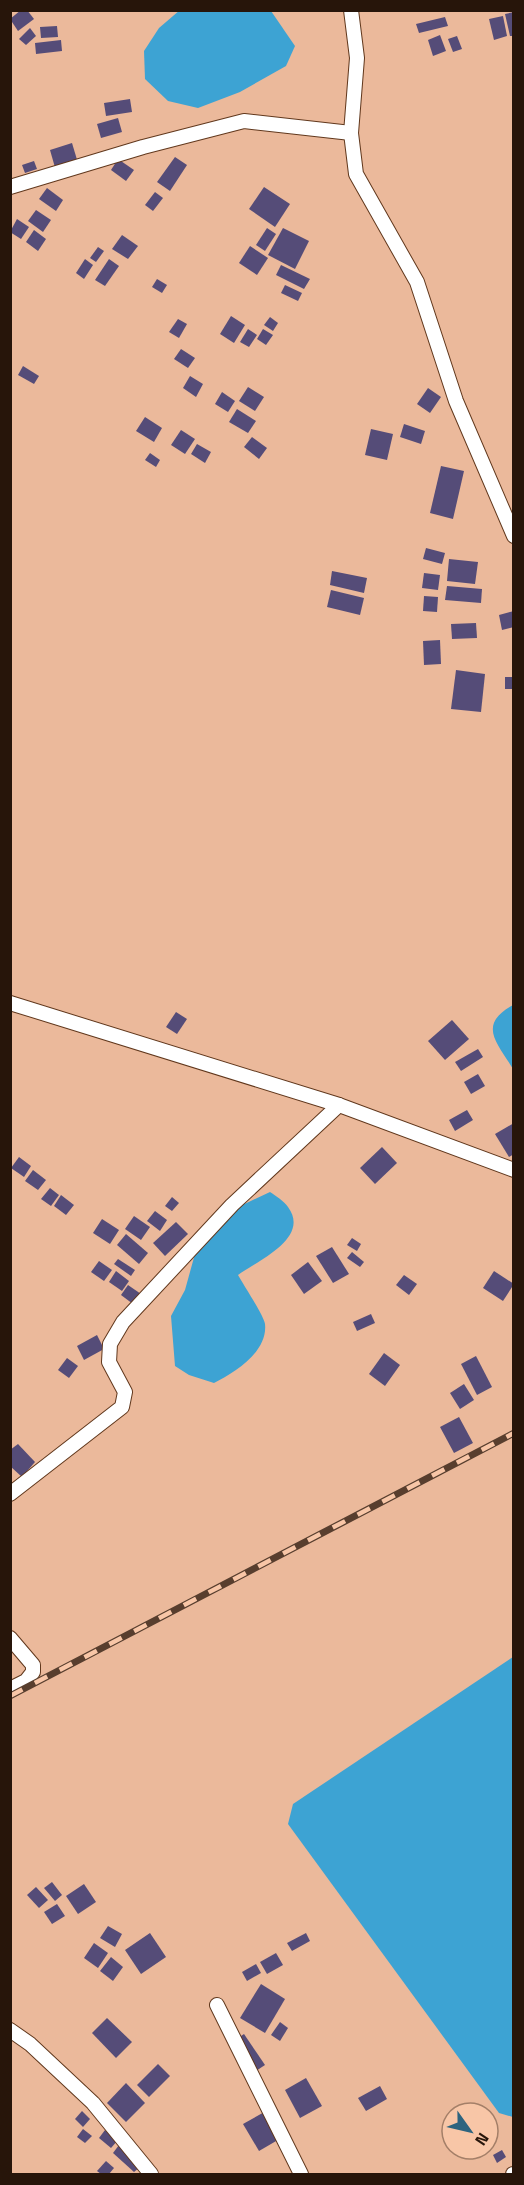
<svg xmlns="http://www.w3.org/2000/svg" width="524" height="2185" font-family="'Titillium Web',sans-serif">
  <rect width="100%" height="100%" fill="#ebb99b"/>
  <g fill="#3da3d3">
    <polygon points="180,10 271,11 295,46 286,66 240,92 198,108 168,101 145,79 144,51 159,28"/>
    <path d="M513,1005V1069C497,1042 477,1025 513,1005Z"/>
    <path d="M270,1192C276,1196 284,1201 288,1207C311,1238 257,1261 238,1275C243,1284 264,1316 265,1324C268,1352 235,1372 214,1383L189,1375L175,1366L171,1316L185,1290L198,1243L234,1209Z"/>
    <polygon points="513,1657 513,2117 499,2113 288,1824 293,1804"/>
  </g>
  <g fill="#554c78">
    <polygon points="21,10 27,10 34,19 18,31 10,19"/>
    <polygon points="514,12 514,36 510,36 505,14"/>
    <polygon points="503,16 507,36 494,40 489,19"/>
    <polygon points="445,17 448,26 419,33 416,24"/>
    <polygon points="57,26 58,37 41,38 40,27"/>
    <polygon points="30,28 36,36 26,45 19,39"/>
    <polygon points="440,35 446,51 433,56 428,40"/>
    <polygon points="457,36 462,49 453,52 448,39"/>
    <polygon points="61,40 62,51 36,54 35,43"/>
    <polygon points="130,99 132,112 106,116 104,103"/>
    <polygon points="118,118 122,132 101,138 97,124"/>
    <polygon points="72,143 78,163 56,171 50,150"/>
    <polygon points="175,157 187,165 170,191 157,182"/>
    <polygon points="118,159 134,170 126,181 111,170"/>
    <polygon points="34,161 37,169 25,173 22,165"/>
    <polygon points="264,187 290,204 275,227 249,209"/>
    <polygon points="47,188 63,200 56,211 39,199"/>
    <polygon points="155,192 163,198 153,211 145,205"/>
    <polygon points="36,210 51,220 43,232 28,221"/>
    <polygon points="17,219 29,227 21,239 10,232"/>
    <polygon points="267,228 276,234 265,251 256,245"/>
    <polygon points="283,228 309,241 295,269 268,255"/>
    <polygon points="34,230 46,239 38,251 26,242"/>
    <polygon points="122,235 138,246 128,259 112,249"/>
    <polygon points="250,246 268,258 257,275 239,263"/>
    <polygon points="98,247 104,251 96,262 90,258"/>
    <polygon points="85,259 93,265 84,279 76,273"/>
    <polygon points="109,259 119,266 105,286 95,280"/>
    <polygon points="281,265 310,279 304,289 276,275"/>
    <polygon points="157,279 167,285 162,293 152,287"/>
    <polygon points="285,285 302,293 298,301 281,293"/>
    <polygon points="231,316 245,325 234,343 220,334"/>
    <polygon points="270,317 278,323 273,331 264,325"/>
    <polygon points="178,319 187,324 179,338 169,332"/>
    <polygon points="248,329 257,335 249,347 240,342"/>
    <polygon points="263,329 273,335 266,345 257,339"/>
    <polygon points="181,349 195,358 188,368 174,359"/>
    <polygon points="23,366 39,376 34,384 18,375"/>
    <polygon points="190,376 203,384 196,397 183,388"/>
    <polygon points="248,387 264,397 255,411 239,401"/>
    <polygon points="428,388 441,397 430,413 417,404"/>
    <polygon points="222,392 235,401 228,412 215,404"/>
    <polygon points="237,409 256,421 248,433 229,422"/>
    <polygon points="145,417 162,428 154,442 136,431"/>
    <polygon points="404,424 425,431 421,444 400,437"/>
    <polygon points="371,429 393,434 387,460 365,455"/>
    <polygon points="181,430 195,439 185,454 171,445"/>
    <polygon points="252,437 267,448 259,459 244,447"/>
    <polygon points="197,444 211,452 205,463 191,454"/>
    <polygon points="150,453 160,460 156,467 145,460"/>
    <polygon points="441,466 464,471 453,519 430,513"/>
    <polygon points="426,548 445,553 442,564 423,559"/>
    <polygon points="449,559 478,562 475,584 447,581"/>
    <polygon points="332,571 367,578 364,593 330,585"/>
    <polygon points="424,573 440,575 438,590 422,588"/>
    <polygon points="447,586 482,589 481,603 445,600"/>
    <polygon points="331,590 364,598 360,615 327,607"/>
    <polygon points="424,596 438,597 437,612 423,611"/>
    <polygon points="514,611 514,627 502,630 499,615"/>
    <polygon points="476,623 477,638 452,639 451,624"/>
    <polygon points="440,640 441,664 424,665 423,641"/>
    <polygon points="456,670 485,674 481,712 451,709"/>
    <rect x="505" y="677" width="9" height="12"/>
    <polygon points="176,1012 187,1019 177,1034 166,1027"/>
    <polygon points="452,1020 469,1039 445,1060 428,1041"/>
    <polygon points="478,1049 483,1057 461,1071 455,1062"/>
    <polygon points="478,1074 485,1086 471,1094 464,1082"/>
    <polygon points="467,1110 473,1120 455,1131 449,1120"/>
    <polygon points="514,1123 514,1154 509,1157 495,1134"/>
    <polygon points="382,1147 397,1163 375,1184 360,1168"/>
    <polygon points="19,1157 31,1166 24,1177 11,1168"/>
    <polygon points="33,1170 46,1180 38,1190 25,1181"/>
    <polygon points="50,1188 59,1195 51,1206 41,1199"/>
    <polygon points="61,1195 74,1205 66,1215 54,1206"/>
    <polygon points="172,1197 179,1203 172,1211 165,1206"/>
    <polygon points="155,1211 167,1220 160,1231 147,1221"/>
    <polygon points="134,1216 150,1227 141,1240 125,1229"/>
    <polygon points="102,1219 119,1230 110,1244 93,1233"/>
    <polygon points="176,1222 188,1234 165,1256 153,1243"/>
    <polygon points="126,1234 148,1253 139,1264 117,1245"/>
    <polygon points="352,1238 361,1244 357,1251 347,1245"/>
    <polygon points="332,1247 349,1274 333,1283 316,1256"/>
    <polygon points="352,1252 364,1262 360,1267 347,1258"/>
    <polygon points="118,1259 135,1270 131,1276 114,1264"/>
    <polygon points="99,1261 112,1270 104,1281 91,1272"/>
    <polygon points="308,1262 322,1281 304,1294 291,1275"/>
    <polygon points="116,1271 129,1281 122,1291 109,1282"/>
    <polygon points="494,1271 514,1284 503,1301 483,1288"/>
    <polygon points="404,1275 417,1284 409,1295 396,1285"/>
    <polygon points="128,1285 141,1294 133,1304 121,1295"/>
    <polygon points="371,1314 375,1323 357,1331 353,1322"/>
    <polygon points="97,1335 104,1349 84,1360 77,1346"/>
    <polygon points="384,1353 400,1365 385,1386 369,1374"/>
    <polygon points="476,1356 492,1387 477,1395 461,1364"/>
    <polygon points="67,1358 78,1366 69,1378 58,1370"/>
    <polygon points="464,1384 474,1400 460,1409 450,1393"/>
    <polygon points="459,1417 473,1443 454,1453 440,1427"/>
    <polygon points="18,1444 35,1462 22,1477 10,1466 10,1450"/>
    <polygon points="52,1882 62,1895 55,1901 44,1888"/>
    <polygon points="84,1884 96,1902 78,1914 66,1896"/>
    <polygon points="36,1887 48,1900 39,1908 27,1895"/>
    <polygon points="57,1904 65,1916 52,1924 44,1912"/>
    <polygon points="108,1926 122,1934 115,1947 100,1938"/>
    <polygon points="150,1933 166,1957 141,1974 125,1950"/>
    <polygon points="306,1933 310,1941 292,1951 287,1943"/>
    <polygon points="94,1943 108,1953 98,1968 84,1958"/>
    <polygon points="276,1953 283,1965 267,1974 260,1962"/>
    <polygon points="111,1957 123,1967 113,1981 100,1971"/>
    <polygon points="256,1964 261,1973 247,1981 242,1972"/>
    <polygon points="261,1984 285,1999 265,2033 240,2018"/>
    <polygon points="107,2018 132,2042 116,2058 92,2033"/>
    <polygon points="280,2022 288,2028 280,2041 271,2035"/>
    <polygon points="244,2034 265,2065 253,2073 232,2042"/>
    <polygon points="158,2064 170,2076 149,2097 137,2085"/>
    <polygon points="306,2078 322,2106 300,2118 285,2090"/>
    <polygon points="126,2083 145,2103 126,2122 107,2103"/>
    <polygon points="380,2086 387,2099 366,2111 358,2098"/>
    <polygon points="268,2110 283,2137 259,2151 243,2124"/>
    <polygon points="82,2111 90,2119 83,2127 75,2119"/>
    <polygon points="83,2129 92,2136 85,2143 77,2137"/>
    <polygon points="105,2130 118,2140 111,2148 99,2138"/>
    <polygon points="119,2145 140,2167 134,2172 113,2153"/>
    <polygon points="502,2150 506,2157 497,2163 493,2155"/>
    <polygon points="106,2161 114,2168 109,2174 101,2174 97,2171"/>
  </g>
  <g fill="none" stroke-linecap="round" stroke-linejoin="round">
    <g stroke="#61381d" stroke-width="16">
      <g id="street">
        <polyline points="351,10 357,58 351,133 356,174 417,282 456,401 514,536"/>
        <polyline points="10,187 143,147 244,121 351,133"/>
        <polyline points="10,1003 339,1105 514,1170"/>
        <polyline points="10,1494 122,1407 125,1392 109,1362 110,1344 123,1322 232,1205 339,1105"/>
        <polyline points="10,1638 33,1665 33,1672 26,1681 10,1689"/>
        <polyline points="217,2005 301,2174"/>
        <polyline points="10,2030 30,2044 93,2103 151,2174"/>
        <polyline points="513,2174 514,2174"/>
      </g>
    </g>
    <use href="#street" stroke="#fff" stroke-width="14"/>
    <g stroke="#583e2e" stroke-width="7">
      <polyline id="rail" points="10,1696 514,1433"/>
    </g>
    <use href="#rail" stroke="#f8c6a7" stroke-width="4.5" stroke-dasharray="14" stroke-linecap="butt"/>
  </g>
  <rect width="524" height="2185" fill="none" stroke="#27150a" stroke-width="24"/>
  <g transform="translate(470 2131) rotate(124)"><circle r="28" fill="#f8c6a7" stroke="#a47f68" stroke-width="1.5"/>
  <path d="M0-4.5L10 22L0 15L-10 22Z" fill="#2e647f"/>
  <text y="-9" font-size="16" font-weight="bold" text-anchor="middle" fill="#27150a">N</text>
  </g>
</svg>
